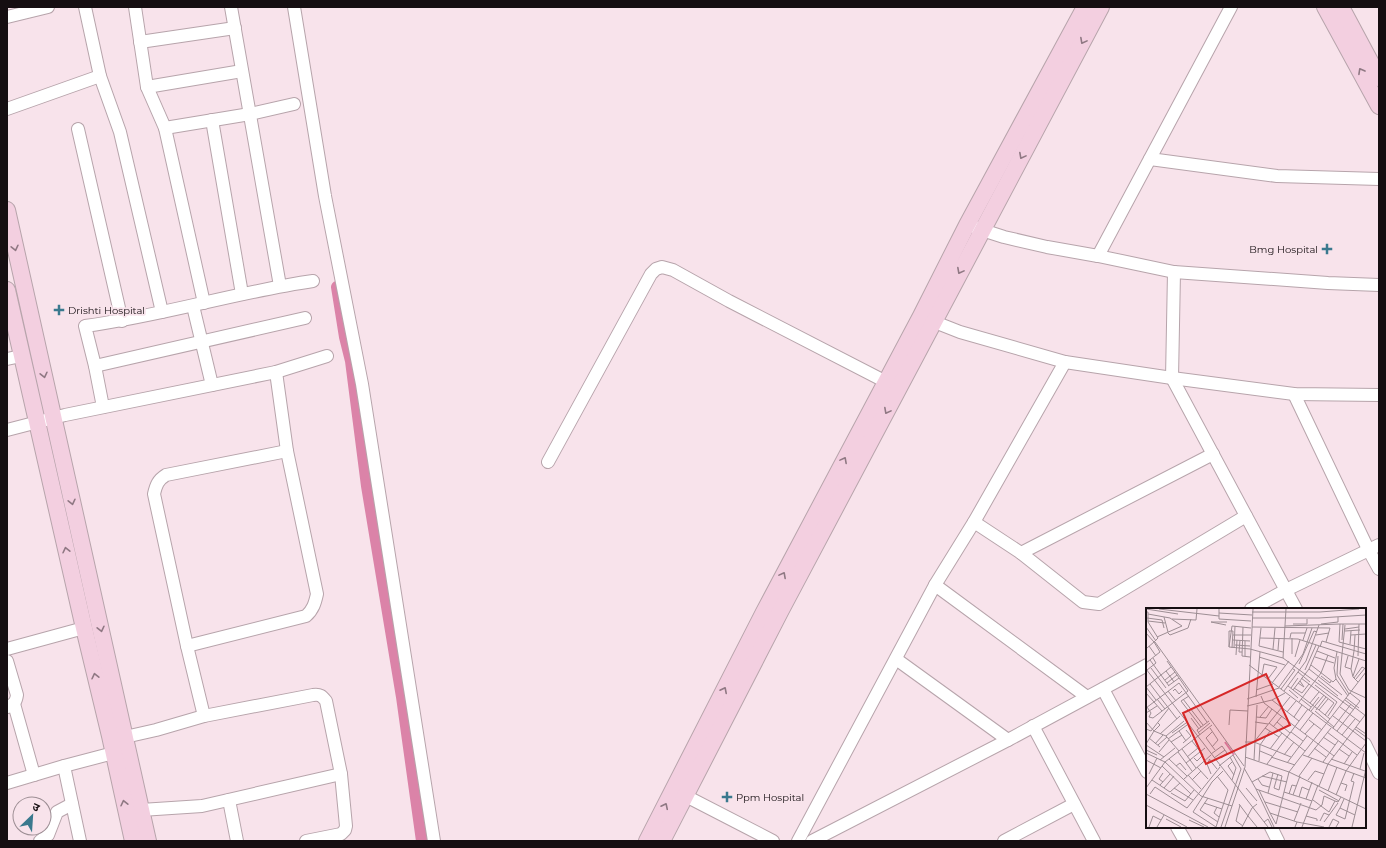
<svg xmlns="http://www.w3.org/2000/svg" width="1386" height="848" font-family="Montserrat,'Noto Sans Devanagari',sans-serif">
  <rect width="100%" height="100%" fill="#f8e3eb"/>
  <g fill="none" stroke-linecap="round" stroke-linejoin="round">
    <polyline stroke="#db83a8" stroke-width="12" points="337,287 345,337 351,361 367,486 402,697 422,841"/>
    <g stroke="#b7a4ab" stroke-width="14">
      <g id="street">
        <polyline points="85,7 100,76 120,132 162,312"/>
        <polyline points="135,7 147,87 165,128 204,303"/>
        <polyline points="231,7 280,286"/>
        <polyline points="294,7 325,196 362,384 434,841"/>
        <polyline points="7,17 48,7"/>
        <polyline points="140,42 235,28"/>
        <polyline points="147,87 242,71"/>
        <polyline points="7,109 100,76"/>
        <polyline points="212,120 242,294"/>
        <polyline points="165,128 250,114 294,104"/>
        <polyline points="78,129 122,321"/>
        <polyline points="1150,159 1277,176 1379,179"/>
        <polyline points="976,228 1004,237 1047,247 1098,256 1174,272 1328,283 1379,285"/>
        <polyline points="1098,256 1231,7"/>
        <polyline points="1174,272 1172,378 1296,609"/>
        <polyline points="193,306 212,385"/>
        <polyline points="927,319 960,332 1065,362 1172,378 1294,394 1379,395"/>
        <polyline points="7,359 21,356"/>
        <polyline points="95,366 305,318"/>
        <polyline points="1294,394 1368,549 1379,569"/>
        <path d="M103,407L95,366L85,326C162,316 236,292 313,281"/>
        <polyline points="7,430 65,415 276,372 327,356"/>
        <polyline points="548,462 651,274 656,269 662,267 673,270 729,301 894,386"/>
        <polyline points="974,522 1021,553 1083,602 1099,604 1246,516"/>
        <polyline points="1021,553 1213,454"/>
        <polyline points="935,585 1087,697"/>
        <polyline points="1251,609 1286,590 1379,545"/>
        <path d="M187,646L306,616C313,610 315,603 317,594L287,451L276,372"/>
        <polyline points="7,649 84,628"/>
        <polyline points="896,659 1008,740"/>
        <path d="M7,661L17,695C16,702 14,704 8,707"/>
        <polyline points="1103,689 1147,772"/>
        <polyline points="14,704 34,775"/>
        <path d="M204,716L187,646L154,494C156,485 158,480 166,475L287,451"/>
        <polyline points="1033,726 1094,841"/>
        <path d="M125,737L156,730L204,716L313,695C320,694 322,696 326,701L341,774L346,826L345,830L341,834L306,841"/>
        <polyline points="1365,744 1379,773"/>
        <polyline points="64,766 80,841"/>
        <polyline points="7,783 64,766 121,751"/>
        <polyline points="678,792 773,841"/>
        <polyline points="229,800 237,841"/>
        <polyline points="141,810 202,806 341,774"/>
        <polyline points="1177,827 1185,841"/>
        <polyline points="1271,827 1278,841"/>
        <polyline points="40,841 48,835 57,812 72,804"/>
        <polyline points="798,841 935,585 974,522 1065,362"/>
        <polyline points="812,841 1008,740 1147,665"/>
        <polyline points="1004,841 1074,804"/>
      </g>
    </g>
    <g stroke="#b7a4ab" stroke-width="18">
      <g id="secondary">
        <polyline points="1325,7 1379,106"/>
        <polyline points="1341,7 1379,78"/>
        <polyline points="7,210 148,841"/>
        <polyline points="7,290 84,628 110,736 133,841"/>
        <polyline points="647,841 764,612 921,316 967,225 1085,7"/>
        <polyline points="662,841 781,610 1101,7"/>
      </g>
    </g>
    <use href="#street" stroke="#fff" stroke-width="12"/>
    <use href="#secondary" stroke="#f3cfe0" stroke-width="16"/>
  </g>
  <defs><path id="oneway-chevron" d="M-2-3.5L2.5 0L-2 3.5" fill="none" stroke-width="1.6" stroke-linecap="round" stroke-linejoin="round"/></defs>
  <g stroke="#8f7883">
    <use href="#oneway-chevron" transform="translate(1083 41) rotate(118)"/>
    <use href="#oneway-chevron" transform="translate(1361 71) rotate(-119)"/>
    <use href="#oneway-chevron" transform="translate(1022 156) rotate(118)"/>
    <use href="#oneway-chevron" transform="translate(15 248) rotate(77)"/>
    <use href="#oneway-chevron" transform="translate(960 271) rotate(118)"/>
    <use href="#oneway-chevron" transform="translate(44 375) rotate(77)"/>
    <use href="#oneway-chevron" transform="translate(887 411) rotate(118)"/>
    <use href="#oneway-chevron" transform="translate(844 460) rotate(-62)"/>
    <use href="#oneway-chevron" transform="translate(72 502) rotate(77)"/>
    <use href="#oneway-chevron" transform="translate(66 550) rotate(-103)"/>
    <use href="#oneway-chevron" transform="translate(783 575) rotate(-62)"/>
    <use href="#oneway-chevron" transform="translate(101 629) rotate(77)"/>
    <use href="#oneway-chevron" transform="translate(95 676) rotate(-103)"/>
    <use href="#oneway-chevron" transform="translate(724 690) rotate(-63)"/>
    <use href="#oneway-chevron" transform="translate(124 803) rotate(-103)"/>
    <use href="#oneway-chevron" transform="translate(665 806) rotate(-64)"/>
  </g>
  <g fill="#3a798e" stroke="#f8e3eb" stroke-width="1.5">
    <path d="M1325 243h4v4h4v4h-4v4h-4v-4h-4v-4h4z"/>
    <path d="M57 304h4v4h4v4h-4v4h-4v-4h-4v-4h4z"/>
    <path d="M725 791h4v4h4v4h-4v4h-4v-4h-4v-4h4z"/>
  </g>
  <g text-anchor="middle" stroke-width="3.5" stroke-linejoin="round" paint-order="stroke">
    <g font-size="10" fill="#150e11" stroke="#f8e3eb" text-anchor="start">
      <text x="1318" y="253" text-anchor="end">Bmg Hospital</text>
      <text x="68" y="314">Drishti Hospital</text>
      <text x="736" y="801">Ppm Hospital</text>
    </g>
  </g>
  <g transform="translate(1146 608)">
    <rect width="220" height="220" fill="#f8e3eb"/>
    <path fill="none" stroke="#db83a8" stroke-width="2" d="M79,134L88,147"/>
    <path fill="none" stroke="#9d8e94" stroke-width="1" d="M0,1L32,6M13,1L73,8M73,1V11L105,13M0,4H2V14L12,30L8,34L14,44L0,55M106,4H174L213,1M73,5L106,7M2,6L24,10L36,18L11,29M18,9L22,24M1,10L16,12L18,20M106,10H173L220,7M26,11L50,12L51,1M2,13L19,15M147,16H161V11M175,16L192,14V9M220,16H194L193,34L220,41M80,17L65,14H81M199,17L194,66L203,82L220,90M139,18L194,16M0,19L10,33M97,19L96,48L104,49M106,19L184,20L180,34M115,20L113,38L137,44M199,21L213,19M87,23H83V39L104,41L137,50L197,94M199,23L214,22M0,25L8,34L1,40M22,25L24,27L42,20L45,11M87,27H105M170,27L183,25M205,27L220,26M114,30L152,31L220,53M144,30L145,25H159M146,30V46M87,32L104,33M94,32L93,44H96M157,32L161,20M196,32L197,16M9,34L98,158M204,36L205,23M89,37L104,38M3,38L10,48M83,39L86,18L105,20M174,39L176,33L220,46M86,40L87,23M88,40L89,18M127,41L129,20M132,42L133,30M171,43L189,50M208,43L205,61L207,69L212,74M208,43L209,27M191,44L188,60L190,71L202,88M90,47L91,32M99,48V33M192,48L191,67L203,86M202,48L199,59L205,61M212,48L213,16M113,49L139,57M149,49L154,32M169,49L188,55M137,50L140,1M4,52L23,78M21,53L31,67L26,71L28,74M153,56L168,23L171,24M103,57L220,145M165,57L187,74L190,71M5,60L20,80M0,61L122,219M163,61L196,87M1,62L10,55L7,50M159,62L170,37M20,63L26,71L21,75M152,64L164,74M116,67L118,56L131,59L122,71M175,68L184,75L185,73M207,68L213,51M155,70L188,95L179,107M208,70L216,59L220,61M210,71L219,60M19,72L29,64M172,72L192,88M126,75L143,53M152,75L158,79L154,73M4,76L31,111M169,77L191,94L182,108M22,78L33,70M142,78L173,102M0,79L25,59M0,79L10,92M133,79L157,46L166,20M145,80L152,70M148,80L156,85L163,76M135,81L149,62L147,61M110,82L127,76M143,82L152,90M147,82L163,61L173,38M22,83L30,93M27,83L29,81L33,86L36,83M138,83L160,53L173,17M0,85L16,103M43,88L35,93L55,119M115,88L118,95L188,148M110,89L114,44M200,90L213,100M11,91L19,101M37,91L57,117M101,91L133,80M155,91L165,99M182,91L173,102L184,111M126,92L153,113M199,92L220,108M153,94L175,65L182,47M197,94L208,102M164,95L173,84M101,98L126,92L139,85M1,99L5,105L3,109L7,110L42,83L31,67M194,99L214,114M0,100L33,75L61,114M163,102L173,89M170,102L180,89M165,103L178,87M169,103L188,119M141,104L150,93M0,105L11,98M187,108L220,133M110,109L120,110L126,101M114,109L123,98M148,109L156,97M45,110L53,121M163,112L176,122M0,114L8,123L0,136M109,114L122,116M131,114L144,125M12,115L14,117L8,123L20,128L33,143M123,115L159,143M83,117L84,102L102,103M127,119L136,108M210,119L219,107M64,120L72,132L66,139M119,120L133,129M187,120L205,96M0,121L5,123L23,100M209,121L220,129M154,122L167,105M33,123L40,133M191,123L214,93L204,85M53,124L64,115M66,124L60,130L69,142M145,124L157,133M181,124L211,147M26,125L40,115M14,126L34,108M159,126L168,116M54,127L51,122L63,113M196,127L209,111M20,128L38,113M177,129L189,137M3,130L14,139M22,131L41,117M46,133L57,147L51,153L48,150M25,134L36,127M99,134H108L145,149M108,134L144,89M37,135L45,128L40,122M9,136L17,127M0,137L18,149M12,137L21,129M168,140L180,149M36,141L50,160M124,141L136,125M193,141L203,148M0,142L11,147M114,143L126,148M13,144L23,132M32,144L46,163M0,145L19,154L55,188L86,198M65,146L76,138L81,145L75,150M138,147L148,134M157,147L220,170M41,149L52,140M84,149L90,160L86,172M99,149L143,164L220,201M125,149L149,157M162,149L185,120M68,150L79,142M23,151L41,168M63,151L71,161M64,151L61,156L65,166M185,151L219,163M0,152L15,160M14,152L29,140M108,152L111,97M113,153L114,137L124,123M86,154L82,158L88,167M177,154L192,133M40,155L59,140M141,155L161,128M121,156L162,101M198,156L206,144M16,158L45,186M30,158L34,155L40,162M73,158L87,147L95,161L75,219M51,159L62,171M98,160L110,181M214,161L218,145M17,165L13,171L17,174M3,166L11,150M42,167L55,181M116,168L141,174M153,168L166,150M38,171L65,147M112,171L116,177L123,179M6,172L24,184M46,172L55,163M162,172L169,163L178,166M106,174L124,164L136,168L133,182L128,180L132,166M195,175L201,177L199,183M14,177L24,166M173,178L182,156L210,119L220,126M0,180L19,154L66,117M18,180L28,168M28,180L47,192M100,180L111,193M113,182L124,205L151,214L149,219M173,182L193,193M182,183L191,159M24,184L34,175M138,184L166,193M25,185L39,193L48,182M122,185L127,165M0,186L62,219M4,186L9,179L41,200L74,159M143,186L146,177L150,178M147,187L154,168M190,187L200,163L220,135M153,189L156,179L163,182M62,190L54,202L72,214M160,191L166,174M198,191L194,200L209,207M167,192L183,204L189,193L192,194L195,189M119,194L152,204M58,195L76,201M93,196L102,208M0,197L41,219M94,197L90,213L97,218M71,199L68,205L73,209M194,200L190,207L199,211L201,203M201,203L208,174L205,173L208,165M124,205L130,216M102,208L111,219M160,208L171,211V213M20,211L35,219M43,212L58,219M148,213L155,195M174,213L178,205L183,207M118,214L122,211L126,219M151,214L178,219M178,214L192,195M130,216L143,164L220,64M3,219L7,208L15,212M11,219L18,207M70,219L47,204L66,174L77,163M70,219L82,182L71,168M79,219L99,159L107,1M96,219L106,200L111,196M128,219L110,181L170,202L176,197L178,188L189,193M156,219L172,177M183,219L187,211L193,214L190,219M206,219L220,161"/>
    <path fill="#d62828" fill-opacity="0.15" stroke="#d62828" stroke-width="2" d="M120,66L144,117L60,156L37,105Z"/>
    <rect width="220" height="220" fill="none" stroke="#150e11" stroke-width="2"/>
  </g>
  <rect width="1386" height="848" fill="none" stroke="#150e11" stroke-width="16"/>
  <g transform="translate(32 816) rotate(25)"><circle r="19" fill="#f8e3eb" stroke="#9d8e94"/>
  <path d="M0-3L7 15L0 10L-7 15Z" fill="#3a798e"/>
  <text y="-6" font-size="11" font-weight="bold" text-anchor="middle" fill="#150e11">उ</text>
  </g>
</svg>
